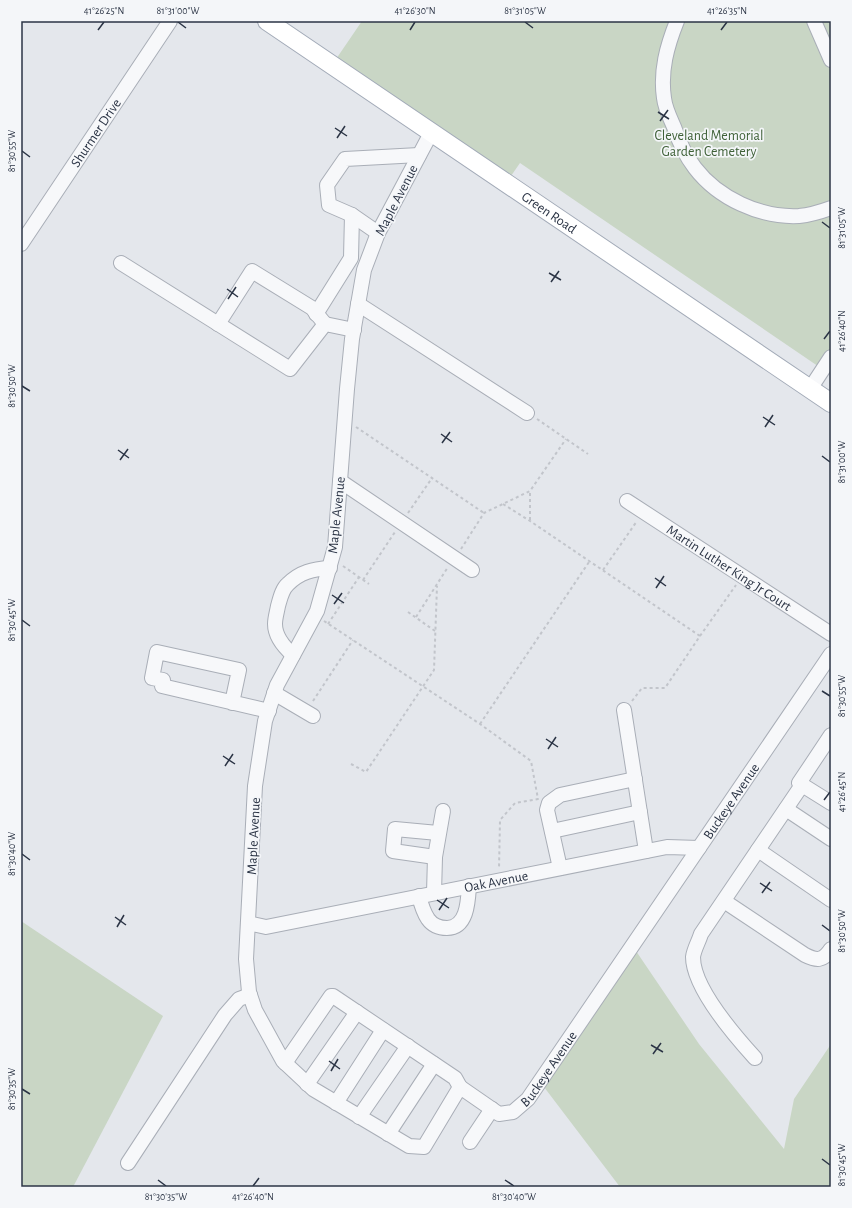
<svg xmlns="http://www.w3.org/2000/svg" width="852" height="1208" font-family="'Alegreya Sans',sans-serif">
  <rect width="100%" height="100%" fill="#e4e7ec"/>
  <g fill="#c9d6c5">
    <polygon points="362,21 831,21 831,375 520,163 506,183 332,65"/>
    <polygon points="21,921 163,1016 73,1187 21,1187"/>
    <polygon points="636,951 699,1044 784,1149 794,1099 831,1044 831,1187 620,1187 544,1087"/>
  </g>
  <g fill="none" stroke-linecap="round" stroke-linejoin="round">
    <g stroke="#a9aeb7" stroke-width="16">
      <g id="minor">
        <path d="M677,21C667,46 660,71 664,98C665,108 670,118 674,127C679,142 685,155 695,168C718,198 760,218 799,216C810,215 820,212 831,208"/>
        <polyline points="814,21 831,60"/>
        <path id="s1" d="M431,133L378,233L364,270L352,339L347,389L335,547L317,611L277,685L265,721L255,786L246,959L249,992L255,1010L283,1061L313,1089L409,1146L424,1147L460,1087L499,1114L513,1112L528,1099L831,654"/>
        <polyline points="378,233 352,215 329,205 327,185 345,159 419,155"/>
        <path id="s2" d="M21,244L170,21"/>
        <polyline points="121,263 290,369 325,324 354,330"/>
        <polyline points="358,304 527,413"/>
        <polyline points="316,314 351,258 352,215"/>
        <polyline points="218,324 252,271 312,308 325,324"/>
        <polyline points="810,389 831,357"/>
        <polyline points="340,481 472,570"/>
        <path id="s3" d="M627,501L831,634"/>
        <path d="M293,655C284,647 275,637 275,624C275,618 277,612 278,606C280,599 282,589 288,584C300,572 313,569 330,568"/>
        <polyline points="274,693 313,716"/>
        <polyline points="232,703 239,670 157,652 152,678 163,680 162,686 269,711"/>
        <polyline points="624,710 646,851"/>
        <polyline points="831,735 799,783 831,803"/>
        <polyline points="786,809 831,839"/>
        <polyline points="552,831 640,812"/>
        <polyline points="758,850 831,900"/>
        <polyline points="435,857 393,851 395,829 438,833"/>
        <polyline points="560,868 547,810 549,803 560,795 635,779"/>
        <polyline points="434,893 435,857 443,811"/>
        <path d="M419,896C421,904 424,913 428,919C433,926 439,928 447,928C467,928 468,902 469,886"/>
        <path d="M724,901L805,955C817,961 823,961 831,949"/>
        <path id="s4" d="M248,923L266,927L667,847L699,848"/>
        <path d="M755,1058C735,1036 693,988 693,957C694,949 699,941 701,934L802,785"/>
        <polyline points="285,1063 331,996 333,996 455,1078 460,1087"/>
        <polyline points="307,1084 357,1012"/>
        <polyline points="336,1103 383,1030"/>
        <polyline points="359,1117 408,1046"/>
        <polyline points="388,1134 434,1064"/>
        <polyline points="470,1142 492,1109"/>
        <polyline points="128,1163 225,1015 239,999 250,995"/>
      </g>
    </g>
    <g stroke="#a3abb8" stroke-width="20">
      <g id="major">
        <path id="s5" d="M267,21L831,403"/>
      </g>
    </g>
    <g stroke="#c2c5cb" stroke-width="2" stroke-dasharray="3 3" stroke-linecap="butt">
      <polyline points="537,419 588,454"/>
      <polyline points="356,427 484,513"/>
      <polyline points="503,504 530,521 700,636"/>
      <polyline points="408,513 432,478"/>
      <polyline points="530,520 530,491"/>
      <polyline points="461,549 484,513 530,491 566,439"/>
      <polyline points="343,566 369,584"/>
      <polyline points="603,570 637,521"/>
      <polyline points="363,580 395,532"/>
      <polyline points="408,612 435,631"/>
      <polyline points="416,617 448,567"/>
      <polyline points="324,621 480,724 531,761 538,799 515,803 500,820 499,869"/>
      <polyline points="328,624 359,577"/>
      <polyline points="313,701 353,640"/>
      <polyline points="632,701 642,688 665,688 700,636 736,585"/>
      <polyline points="480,724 589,562"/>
      <polyline points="351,764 366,772 434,670 437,586"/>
    </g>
    <use href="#minor" stroke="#f7f8fa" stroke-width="14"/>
    <use href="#major" stroke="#fff" stroke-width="18"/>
  </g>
  <path fill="none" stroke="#2b3445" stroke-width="1.5" d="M178,22L186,28M525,22L533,28M98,30L104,22M410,30L415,22M721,30L727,22M658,112L669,119M660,121L668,110M335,128L347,136M337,138L345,126M22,151L30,157M822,222L830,228M549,273L561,280M551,282L559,271M227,289L238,297M228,299L236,287M824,339L830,331M22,386L30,391M763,417L775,425M765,427L773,415M441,434L452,442M442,443L450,432M118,450L129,458M822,456L830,462M120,460L128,449M655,578L666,586M656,588L664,576M332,595L344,603M334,604L342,593M22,620L30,626M822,691L830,696M546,739L558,747M548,749L556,737M223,756L235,764M225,766L233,754M824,800L830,792M22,854L30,860M760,883L772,891M762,893L770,882M437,900L449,908M439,910L447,898M115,917L126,925M822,925L830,931M117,927L124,915M651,1045L663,1052M653,1054L661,1043M329,1061L340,1069M331,1071L338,1059M22,1089L30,1094M822,1159L830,1165M158,1180L166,1186M505,1180L514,1186M253,1186L259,1178"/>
  <g text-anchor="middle" stroke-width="3.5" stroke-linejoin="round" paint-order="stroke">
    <g font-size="14" fill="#2b3445" stroke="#f4f6f9">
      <text dy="5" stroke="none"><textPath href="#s2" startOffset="134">Shurmer Drive</textPath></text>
      <text transform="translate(396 200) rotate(-63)" y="5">Maple Avenue</text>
      <text dy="5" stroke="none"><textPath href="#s5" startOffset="341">Green Road</textPath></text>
      <text transform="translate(336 515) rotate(-84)" y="5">Maple Avenue</text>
      <text dy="5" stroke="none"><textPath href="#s3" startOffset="122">Martin Luther King Jr Court</textPath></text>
      <text dy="5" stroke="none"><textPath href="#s1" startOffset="1649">Buckeye Avenue</textPath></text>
      <text transform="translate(253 836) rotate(-87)" y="5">Maple Avenue</text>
      <text dy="5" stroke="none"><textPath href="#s4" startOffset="253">Oak Avenue</textPath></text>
      <text dy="5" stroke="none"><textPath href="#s1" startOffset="1325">Buckeye Avenue</textPath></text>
    </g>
    <g font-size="14" fill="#3f6138" stroke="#f4f6f9">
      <text x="709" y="140">Cleveland Memorial<tspan x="709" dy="16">Garden Cemetery</tspan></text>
    </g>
  </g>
  <rect width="852" height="1208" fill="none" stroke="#f4f6f9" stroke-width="44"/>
  <rect x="22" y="22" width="808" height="1164" fill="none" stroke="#2b3445" stroke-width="1.5"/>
  <g font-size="10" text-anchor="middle" fill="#2b3445">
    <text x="104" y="14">41°26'25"N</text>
    <text x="178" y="14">81°31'00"W</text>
    <text x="415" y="14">41°26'30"N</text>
    <text x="525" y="14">81°31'05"W</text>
    <text x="727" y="14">41°26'35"N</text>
    <text transform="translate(11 151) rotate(-90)" y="4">81°30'55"W</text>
    <text transform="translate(841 228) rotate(-90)" y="4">81°31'05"W</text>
    <text transform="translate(841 331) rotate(-90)" y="4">41°26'40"N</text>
    <text transform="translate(11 386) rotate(-90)" y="4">81°30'50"W</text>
    <text transform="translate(841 462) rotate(-90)" y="4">81°31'00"W</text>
    <text transform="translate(11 620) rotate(-90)" y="4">81°30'45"W</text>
    <text transform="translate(841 696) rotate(-90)" y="4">81°30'55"W</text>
    <text transform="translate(841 792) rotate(-90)" y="4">41°26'45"N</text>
    <text transform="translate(11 854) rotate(-90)" y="4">81°30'40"W</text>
    <text transform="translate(841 931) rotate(-90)" y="4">81°30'50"W</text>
    <text transform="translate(11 1089) rotate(-90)" y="4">81°30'35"W</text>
    <text transform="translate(841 1165) rotate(-90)" y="4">81°30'45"W</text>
    <text x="166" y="1200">81°30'35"W</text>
    <text x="253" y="1200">41°26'40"N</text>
    <text x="514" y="1200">81°30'40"W</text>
  </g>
</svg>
